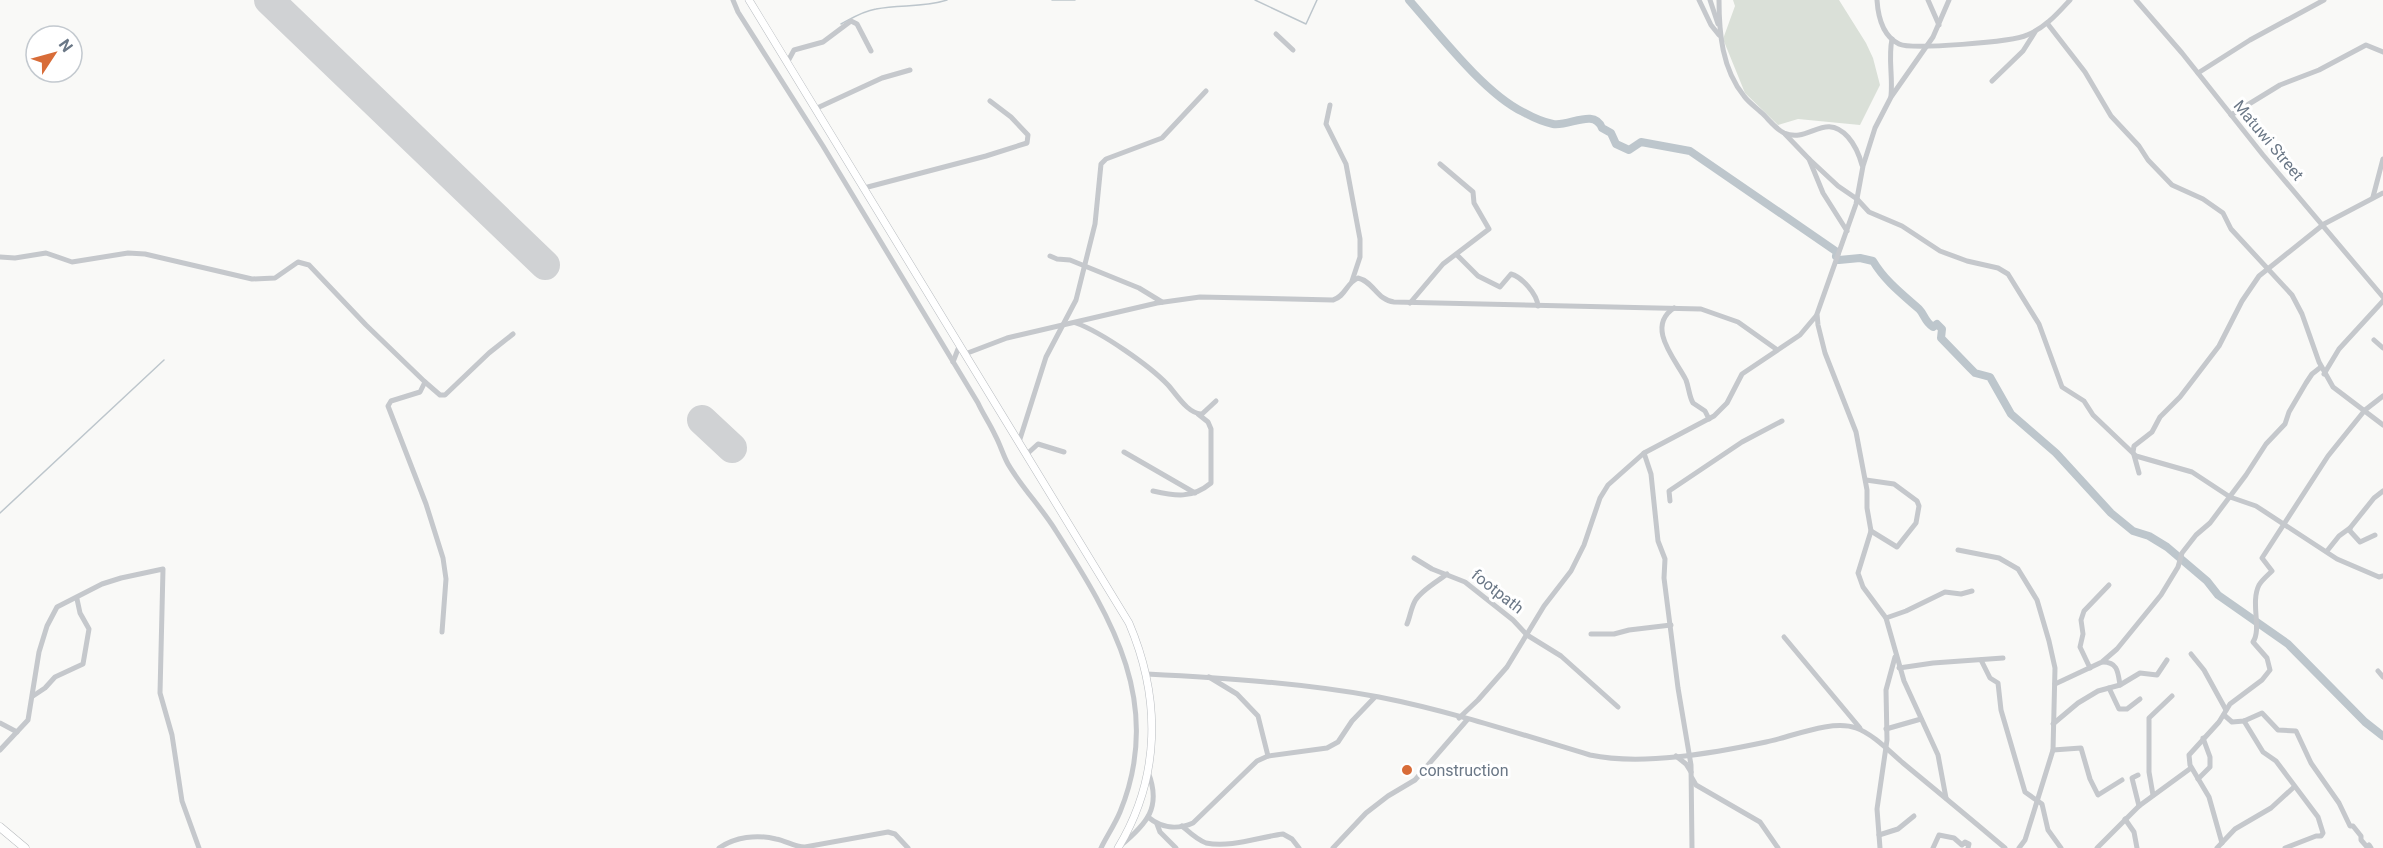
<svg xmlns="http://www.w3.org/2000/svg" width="2383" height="848" font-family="Roboto,sans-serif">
  <rect width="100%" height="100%" fill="#f9f9f7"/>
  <polygon fill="#dae0d8" points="1733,0 1839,0 1866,43 1873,58 1880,85 1860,125 1798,119 1778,125 1745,93 1723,39 1735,6"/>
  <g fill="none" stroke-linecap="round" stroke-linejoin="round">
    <g stroke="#bdc6cc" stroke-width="1.5">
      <polyline points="1052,0 1075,0"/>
      <polyline points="1255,0 1306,24 1317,0"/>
      <path d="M841,24C852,18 863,11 876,9C900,4 923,8 947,0"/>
      <polyline points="0,513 164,360"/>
    </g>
    <g stroke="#bdc6cc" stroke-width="8">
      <path d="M1409,0C1439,34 1484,93 1523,112C1532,117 1543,122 1553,124C1569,127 1594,108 1602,128L1611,133L1616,144L1629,150L1641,142L1690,151L1837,252L1836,256"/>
      <path d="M1839,260L1860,258L1873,261C1885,281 1902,294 1919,309C1925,315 1924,321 1933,327L1937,324L1942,329L1941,338L1970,368L1975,373L1990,377L2011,414L2056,453L2111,513L2133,531L2149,536L2167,547L2207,581L2218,595L2288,644L2365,722L2383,736"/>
    </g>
    <g stroke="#d0d2d4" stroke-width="30">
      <polyline points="269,0 545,265"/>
      <polyline points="702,420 732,448"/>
    </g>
    <g stroke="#b8bcc0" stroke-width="8">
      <path id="major" d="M749,0L1129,623C1161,698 1161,777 1118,848"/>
    </g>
    <g stroke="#b8bbbe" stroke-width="9">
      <polyline id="highway" points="0,827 25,848"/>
    </g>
    <g stroke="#c5c8cc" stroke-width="5">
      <path d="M733,0L738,12L823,146L978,403C983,414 990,424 995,435C1000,444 1003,455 1008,464C1022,488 1042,508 1056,531C1113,620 1164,705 1120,812C1115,824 1107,836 1101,848"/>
      <polyline points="1699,0 1711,25 1719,35"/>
      <polyline points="1710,0 1718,24"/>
      <path d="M1719,0C1719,33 1722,69 1744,96C1749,103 1757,108 1764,115C1770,121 1776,129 1784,133C1809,144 1824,111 1848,137C1855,145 1859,154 1862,165"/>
      <path d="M1877,0C1878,16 1883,36 1899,44C1911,50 2013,42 2027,35C2045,28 2057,14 2070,0"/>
      <polyline points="1928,0 1939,25"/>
      <polyline points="2136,0 2182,53 2263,155 2383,297"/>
      <polyline points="2047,23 2085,72 2111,116 2139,146 2148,160 2172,185 2203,199 2223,213 2231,229 2292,295 2302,314 2319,362 2333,387 2383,425"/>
      <polyline points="1276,34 1293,50"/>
      <polyline points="787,63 794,50 823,42 851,21 857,24 871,51"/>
      <polyline points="2198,73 2250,40 2324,0"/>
      <polyline points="1992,81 2023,51 2035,32"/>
      <path d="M1891,96C1893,76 1888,58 1892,39"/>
      <polyline points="1330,105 1326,124 1346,164 1360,239 1360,257 1352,281"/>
      <polyline points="815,109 882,78 910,70"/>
      <polyline points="2231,115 2280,85 2319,70 2366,45 2383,52"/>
      <polyline points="1785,134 1809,159 1823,193 1847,231"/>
      <polyline points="1809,159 1838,186 1857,199 1869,212 1902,226 1940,251 1967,261 1998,268 2008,274 2039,324 2062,387 2084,401 2093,415 2136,456 2192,472 2230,497 2256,506 2337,559 2379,577 2383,576"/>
      <polyline points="864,188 986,156 1027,143 1028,135 1011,117 990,101"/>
      <polyline points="2373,197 2383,159"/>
      <path d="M1457,255L1478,276L1500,287L1511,274C1522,277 1537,294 1538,306"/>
      <polyline points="1050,256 1057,259 1070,260 1139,288 1162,302"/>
      <polyline points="0,257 15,258 46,253 72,262 128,253 145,254 252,279 275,278 298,262 309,265 366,325 425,382 420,392 391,401 388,406 426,504 443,558 446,579 442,632"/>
      <polyline points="1410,303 1443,264 1489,229 1474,203 1473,192 1440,164"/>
      <path d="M1674,308C1645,327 1676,360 1686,380C1689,388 1689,396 1693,403L1705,411L1709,419"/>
      <path d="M1076,323C1101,332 1149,365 1168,385C1177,395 1188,414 1202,414L1216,401"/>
      <polyline points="2374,340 2383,348"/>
      <path d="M965,354L1007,338L1157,303L1200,297L1333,300C1346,296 1346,283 1358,278C1374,282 1377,300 1394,302L1701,309L1738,322L1776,349"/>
      <polyline points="953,362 960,344"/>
      <polyline points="2324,374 2339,349 2383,301"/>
      <polyline points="425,382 440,395 445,395 489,353 513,334"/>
      <polyline points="1019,442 1046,357 1076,300 1095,224 1101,164 1106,159 1162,138 1206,91"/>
      <polyline points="1124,452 1195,493"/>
      <polyline points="2133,452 2134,446 2152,432 2160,417 2180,397 2219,346 2242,301 2259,276 2324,224 2383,193"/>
      <polyline points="1644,453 1651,474 1658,541 1665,559 1664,578 1678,688 1691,765 1692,848"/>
      <polyline points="1027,454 1038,444 1064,452"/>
      <polyline points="2134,455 2139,473"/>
      <polyline points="1866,480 1894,484 1917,501 1919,506 1916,523 1897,547 1871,531"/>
      <path d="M1153,491C1175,496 1192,499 1211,483V429L1208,422L1198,414"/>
      <polyline points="1670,501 1669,491 1742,442 1782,421"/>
      <polyline points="2375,535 2360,542 2350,531 2350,528 2374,498 2383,491"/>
      <polyline points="1958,550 1999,558 2018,569 2037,600 2049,641 2055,668 2053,750 2025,840 2019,848"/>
      <polyline points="2327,551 2339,536 2350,528"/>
      <polyline points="1414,558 1432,569 1465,582 1513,620 1527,635 1561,656 1618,707"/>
      <polyline points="1886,618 1906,611 1945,592 1961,594 1972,591"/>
      <path d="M1407,624C1410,617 1411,608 1415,601C1420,591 1438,581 1447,574"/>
      <polyline points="1591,634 1614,634 1629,630 1671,625"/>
      <polyline points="1784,637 1860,728"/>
      <polyline points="2191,654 2204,670 2226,710"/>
      <polyline points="1981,660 1990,678 1998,683 2001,710 2025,792 2042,804 2048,830 2061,848"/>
      <path d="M2103,662C2118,662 2118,673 2120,685"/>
      <polyline points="1899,668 1933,663 2003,658"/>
      <polyline points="2090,668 2080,647 2083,634 2081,620 2084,611 2109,585"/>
      <polyline points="2378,671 2383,677"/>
      <path d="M1147,674C1225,678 1302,683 1379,697C1450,711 1520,734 1590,755C1642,766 1714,753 1766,742C1791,737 1832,719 1856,728C1873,734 1889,751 1903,763C1937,791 1971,819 2005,848"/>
      <polyline points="1209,677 1237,694 1258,716 1268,756"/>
      <polyline points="2055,684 2102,662 2117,649 2161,595 2178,567 2182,553 2196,535 2210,523 2246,475 2266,444 2285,424 2289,412 2306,383 2312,374 2321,367"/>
      <polyline points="2109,688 2119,709 2127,709 2140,699"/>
      <polyline points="33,696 45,688 55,677 83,664 89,629 80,613 77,599"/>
      <polyline points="2224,715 2232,722 2244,721 2262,713 2278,730 2296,731 2311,763 2339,803 2350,826 2353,826 2361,836 2361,840 2367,847 2369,845 2371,848"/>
      <polyline points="1459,718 1478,700 1507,667 1544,606 1571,571 1584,545 1600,498 1608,485 1644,453 1714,416 1727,403 1742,374 1800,335 1816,316"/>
      <polyline points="2244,721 2263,752 2276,761 2318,817 2323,833 2321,836 2316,836 2285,848"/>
      <polyline points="0,723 17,732"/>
      <polyline points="2053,724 2078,703 2098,691 2120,685 2140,673 2157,675 2167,660"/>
      <polyline points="1886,729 1921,719"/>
      <polyline points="0,750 28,720 39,652 47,626 57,607 102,584 121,578 163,569 160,693 172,735 182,801 199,848"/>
      <polyline points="2053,750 2081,748 2090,779 2098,795 2122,780"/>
      <polyline points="1676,756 1686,764 1691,772"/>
      <polyline points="2138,775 2132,778 2139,806"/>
      <polyline points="1692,778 1696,785 1760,822 1778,848"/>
      <polyline points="2198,779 2210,767 2210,757 2203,738"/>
      <polyline points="2153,795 2149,772 2149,718 2172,696"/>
      <polyline points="1946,798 1938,755 1904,681 1886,618 1863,587 1858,573 1871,531 1867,508 1867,490 1856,432 1825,353 1818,325 1817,314 1856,204 1863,166 1875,128 1891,97 1933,37 1949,0"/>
      <path d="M1148,817C1161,828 1177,830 1193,823L1257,761L1268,756L1327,748L1338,742L1352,721L1375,697"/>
      <polyline points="2125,819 2134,832 2137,848"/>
      <polyline points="1157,824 1160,832 1176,848"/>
      <path d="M1182,826C1189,832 1197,840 1206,843C1231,848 1259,837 1283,834L1292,839L1299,848"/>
      <polyline points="1879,835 1898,829 1914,816"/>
      <path d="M2222,843L2209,797L2190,765L2189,755L2219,722L2230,704L2262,680L2270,670L2267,658L2253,642C2262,629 2250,603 2259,585C2262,580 2268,575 2272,571L2262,558L2328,456L2365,410L2383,396"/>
      <path d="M1120,846C1147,824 1162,807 1148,772"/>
      <path d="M719,848C735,837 757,834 776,839C787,841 794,847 805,847L888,832L895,834L908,848"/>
      <polyline points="1333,848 1366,813 1388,796 1415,780 1467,720"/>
      <polyline points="1880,848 1877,809 1887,740 1886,690 1895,657"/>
      <polyline points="1933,848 1939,835 1954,838 1962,845 1965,842 1969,844 1968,848"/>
      <polyline points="2097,848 2139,806 2191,768"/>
      <polyline points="2217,848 2235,829 2271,808 2294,787"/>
    </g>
    <use href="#major" stroke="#fff" stroke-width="7"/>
    <use href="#highway" stroke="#fff" stroke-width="8"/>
  </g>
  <circle fill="#d86c38" stroke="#fff" stroke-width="2" cx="1407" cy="770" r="6"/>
  <g text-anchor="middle" stroke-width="6" stroke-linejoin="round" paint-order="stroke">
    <g font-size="16" fill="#6a7786" stroke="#fff">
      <text transform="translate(2269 140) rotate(50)" y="6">Matuwi Street</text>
      <text transform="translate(1498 591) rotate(38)" y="6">footpath</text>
    </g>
    <g font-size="16" fill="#6a7786" stroke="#fff" text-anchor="start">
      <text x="1419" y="776">construction</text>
    </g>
  </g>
  <g transform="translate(54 54) rotate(54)"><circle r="28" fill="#ffffff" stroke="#c3c9cf" stroke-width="1.5"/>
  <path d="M0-4.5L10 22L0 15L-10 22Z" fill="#d86c38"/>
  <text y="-9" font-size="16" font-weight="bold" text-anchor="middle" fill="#6a7786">N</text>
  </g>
</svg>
